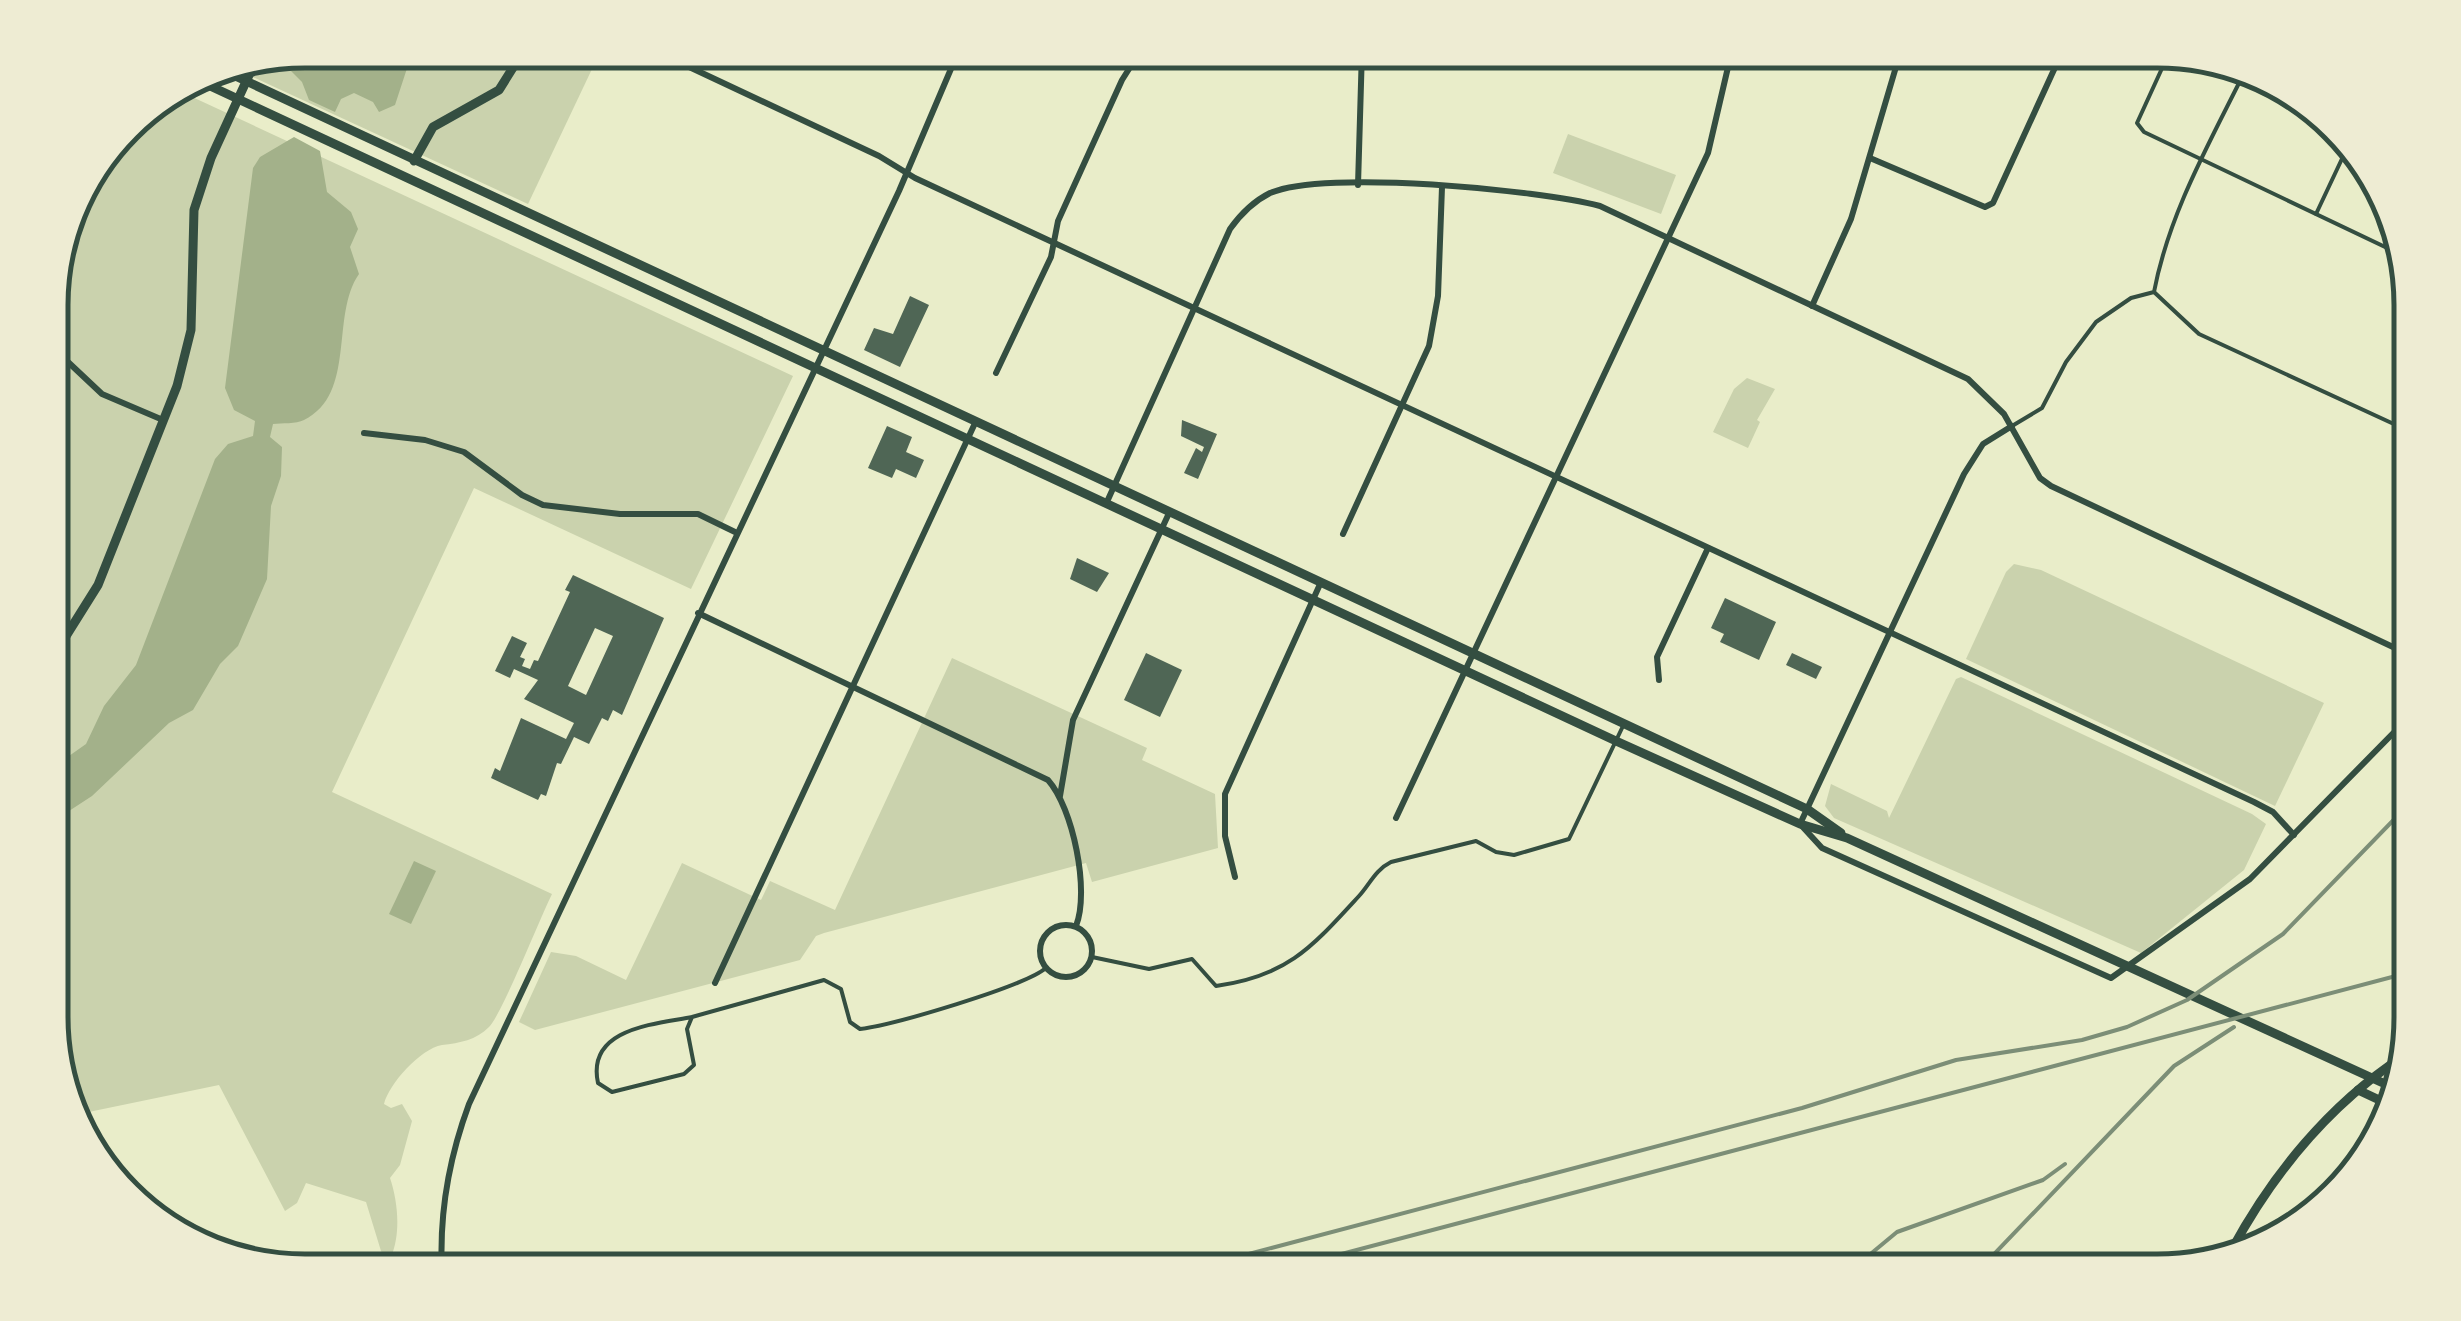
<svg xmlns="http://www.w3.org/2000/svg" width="2461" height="1321" font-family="Commissioner,sans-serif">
  <rect width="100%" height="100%" fill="#e9edc9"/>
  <g fill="#cad2ad">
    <polygon points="305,50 601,50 528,204 227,65"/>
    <path d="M175,89L793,376L691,589L474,488L332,792L552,894C540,918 502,1014 489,1027C476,1040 460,1043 442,1045C420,1049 389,1084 384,1104L391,1108L402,1104L412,1121L400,1165L390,1178C398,1202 401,1233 391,1257L385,1258L381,1251L366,1202L306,1183L297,1203L285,1211L219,1085L79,1114L52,1050L51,287L77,192L136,114Z"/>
    <polygon points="1568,134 1676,175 1661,214 1553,173"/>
    <polygon points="1747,378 1775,389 1757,420 1760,422 1748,448 1713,432 1734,389"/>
    <polygon points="2014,564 2041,570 2324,703 2275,806 1966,659 2006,572"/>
    <polygon points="952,658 1147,748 1142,760 1215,794 1218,848 1092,882 1086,863 824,933 816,936 800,960 535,1030 519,1022 551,952 576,956 626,980 682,863 761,900 770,881 835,910"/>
    <polygon points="1961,677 2252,814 2266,824 2244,870 2141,953 1834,818 1825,806 1831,784 1887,811 1889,818 1956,679"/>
  </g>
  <g fill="#a3b18a">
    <polygon points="305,50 413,50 395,105 379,112 373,102 354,93 341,99 335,112 309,100 302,82 279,59 279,55"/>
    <path d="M294,137L320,151L327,192L351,212L358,229L350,247L359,274C330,315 357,394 304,420C296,424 282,423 273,424L270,437L282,447L281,476L271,506L267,579L238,646L220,664L193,710L169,723L92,796L69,811H52V768L86,744L104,706L136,665L215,459L228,444L253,436L255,421L234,410L225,388L253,168L260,157Z"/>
    <polygon points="414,861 436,871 411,924 389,914"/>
  </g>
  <g fill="#4f6655" fill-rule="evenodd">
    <polygon points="910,296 929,305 900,367 864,350 874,328 893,334"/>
    <polygon points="1182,420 1217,434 1198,479 1184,473 1196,448 1202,452 1204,447 1181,436"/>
    <polygon points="887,426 912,437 906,452 924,460 916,478 896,469 892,478 868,468"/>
    <polygon points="1077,558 1109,573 1097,592 1070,579"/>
    <path d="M573,575L664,618L622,715L613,710L608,721L602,718L589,744L574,737L561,764L557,763L546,796L541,794L538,800L491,778L495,768L500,771L521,718L566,739L574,723L524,699L538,680L514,669L510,678L495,671L512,636L527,643L520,657L525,659L522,666L530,669L534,660L538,661L570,592L565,590ZM595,628L613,636L586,695L568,686Z"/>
    <polygon points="1725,598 1776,622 1759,660 1720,642 1724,634 1711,628"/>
    <polygon points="1146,653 1182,670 1160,717 1124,700"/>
    <polygon points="1792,653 1822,667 1816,679 1786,665"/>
  </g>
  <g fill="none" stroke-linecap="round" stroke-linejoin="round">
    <g stroke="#344e41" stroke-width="4">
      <polyline points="2169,53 2137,123 2144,132 2402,255"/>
      <polyline points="2316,214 2348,146"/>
      <polyline points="2154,292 2199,334 2409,431"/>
      <path d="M2012,426L2042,408L2066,362L2096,322L2131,298L2154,292C2169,213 2210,142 2245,71"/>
      <path d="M1092,957L1149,969L1192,959L1216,986C1288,976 1312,947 1359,896C1370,884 1375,870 1391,862L1476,841L1496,852L1514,855L1569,839L1623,726"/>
      <path d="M692,1017C656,1024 586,1028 598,1083L612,1092L684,1074L694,1065L687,1029L692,1017L824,980L841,989L850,1022L860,1029C893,1025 1023,987 1046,968"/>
    </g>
    <g stroke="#344e41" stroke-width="6">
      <polyline points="653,50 879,156 915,178 2254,802 2273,812 2294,835"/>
      <polyline points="1870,158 1985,207 1993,203 2063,50"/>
      <polyline points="1358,185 1362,50"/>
      <polyline points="1812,306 1851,219 1901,50"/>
      <polyline points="51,346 102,394 163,420"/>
      <polyline points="996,373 1051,257 1058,221 1122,80 1141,50"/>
      <polyline points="2012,426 1983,444 1964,474 1800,824 1822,848 2111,978 2250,879 2410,716"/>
      <polyline points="364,433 425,440 464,452 522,495 543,505 620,514 698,514 735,532"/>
      <path d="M1106,504L1230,229C1240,215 1254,201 1270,193C1325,169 1538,190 1600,206L1968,379L2004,414L2040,478L2051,486L2410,655"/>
      <polyline points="1343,534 1429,346 1438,296 1442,187"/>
      <path d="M698,613L1048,780C1073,808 1090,891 1076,926"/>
      <polyline points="1659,680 1657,657 1708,548"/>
      <polyline points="1060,796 1073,720 1170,511"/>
      <polyline points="1396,818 1708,153 1732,50"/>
      <polyline points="1235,877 1225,836 1225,794 1321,582"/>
      <circle cx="1066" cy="951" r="26"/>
      <polyline points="715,983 976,421"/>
      <path d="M442,1271C439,1213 449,1158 469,1104L899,191L959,50"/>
      <polyline points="1443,1271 1508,1260 1543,1271"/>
    </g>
    <g stroke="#344e41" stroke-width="9">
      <polyline points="414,161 433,127 499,90 524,50"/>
      <polyline points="51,660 98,585 177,386 191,330 194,210 211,158 256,60"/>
    </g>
    <g stroke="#344e41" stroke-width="9">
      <polyline points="216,67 1807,809 1841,833"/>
      <polyline points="193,78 1616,741 1800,824 1847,838 2394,1088"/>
      <polyline points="2358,1090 2390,1105"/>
      <path d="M2231,1251C2272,1175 2329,1105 2402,1057"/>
    </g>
    <g stroke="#7c8e77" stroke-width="4">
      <polyline points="1184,1271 1802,1108 1956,1060 2082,1040 2127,1027 2187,1000 2283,934 2410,803"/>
      <polyline points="1277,1271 2411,972"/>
      <polyline points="1850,1271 1897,1232 2043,1180 2065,1164"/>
      <polyline points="1978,1271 2174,1066 2234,1027"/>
      <polyline points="2059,1271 2107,1267 2145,1270"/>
    </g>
  </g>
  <path d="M0 0H2461V1321H0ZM305 68H2157A237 237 0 0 1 2394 305V1017A237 237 0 0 1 2157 1254H305A237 237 0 0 1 68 1017V305A237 237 0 0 1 305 68Z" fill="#eeecd3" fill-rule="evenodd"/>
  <path fill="none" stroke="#344e41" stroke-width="5" d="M305 68H2157A237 237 0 0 1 2394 305V1017A237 237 0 0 1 2157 1254H305A237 237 0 0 1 68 1017V305A237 237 0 0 1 305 68Z"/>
</svg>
